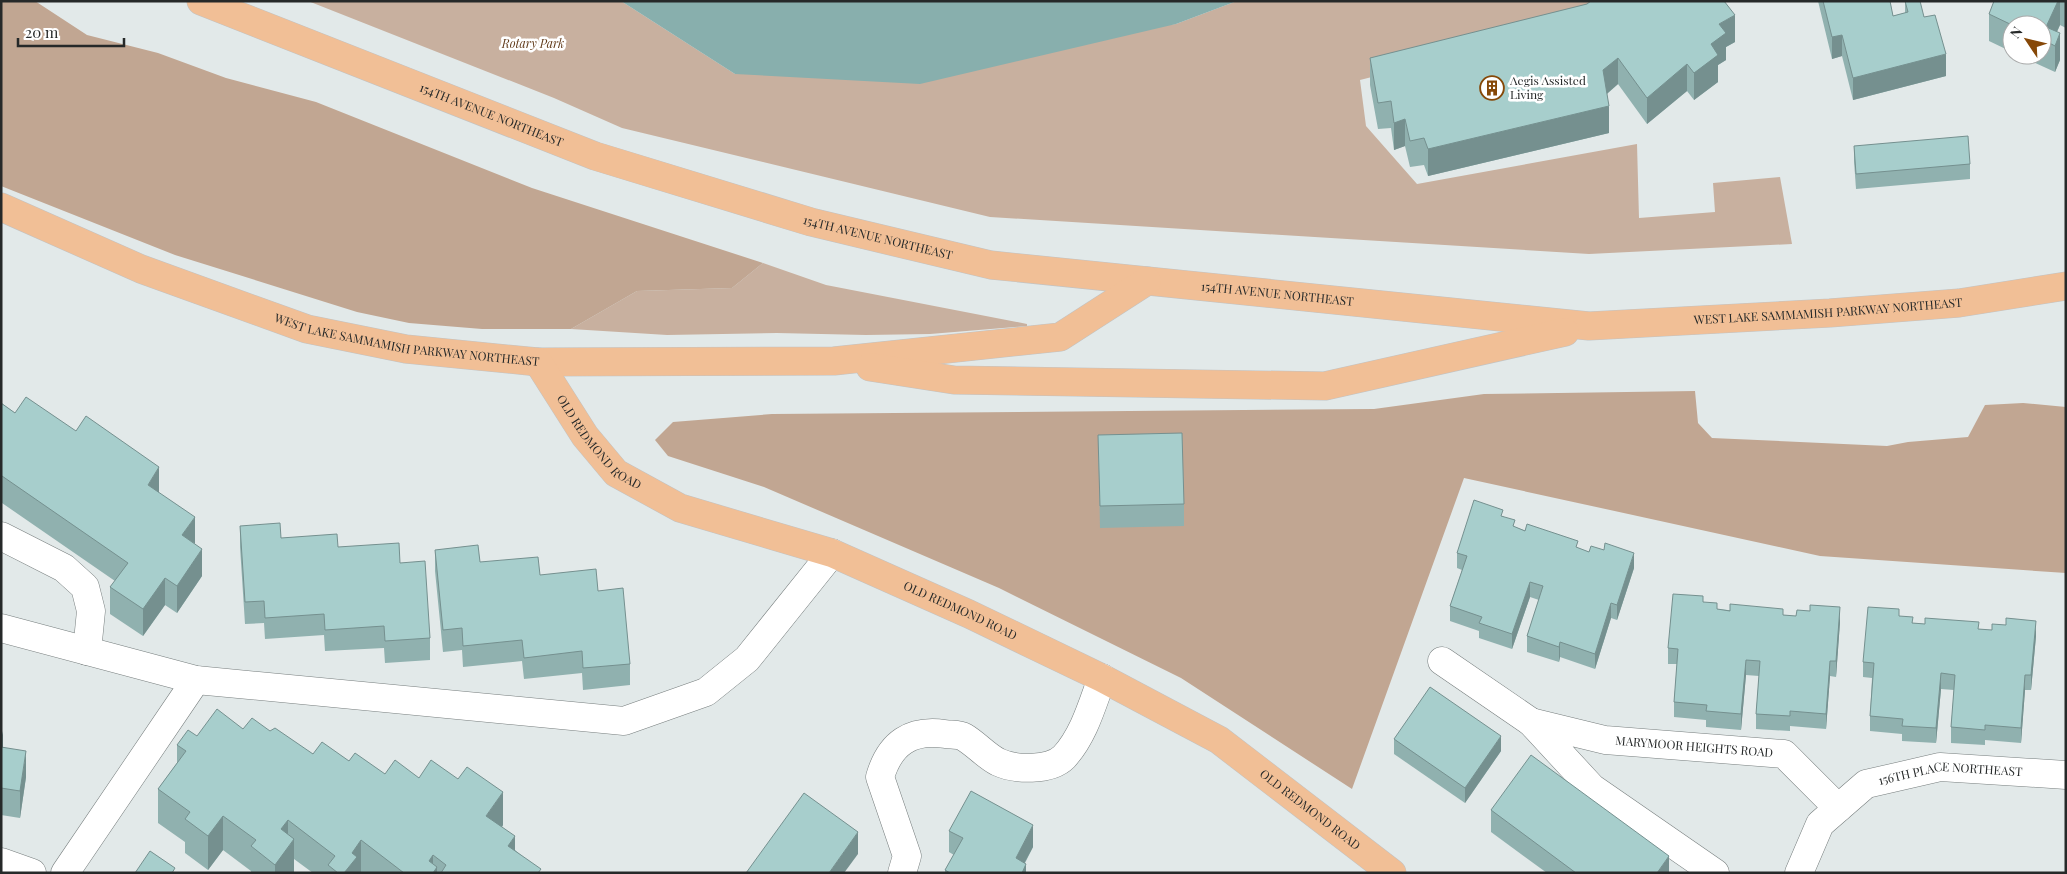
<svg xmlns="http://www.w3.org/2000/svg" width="2067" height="874" font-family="'Playfair Display',serif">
  <rect width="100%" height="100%" fill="#e2e9e9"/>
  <g fill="#c8b09f">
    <polygon points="308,1 621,1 735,74 1176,24 1237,1 1614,1 1581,24 1360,80 1366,126 1417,184 1637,144 1639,218 1715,212 1713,183 1780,177 1792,244 1589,254 990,217 622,128 554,98"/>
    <polygon points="763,263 826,285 1027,324 1027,326 930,334 866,335 777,333 667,335 571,329 637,291 732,288"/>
  </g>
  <g fill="#c1a692">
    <polygon points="1,1 35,1 87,35 158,53 226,78 316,102 532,188 763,263 732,288 637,291 571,329 482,329 409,323 357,312 175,255 1,186"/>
    <polygon points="1695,391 1698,423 1712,438 1887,446 1908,442 1968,437 1985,405 2023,403 2066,407 2066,573 1820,556 1464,478 1352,789 1181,678 999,588 764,487 668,456 655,440 673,422 772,414 1374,409 1484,394"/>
  </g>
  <polygon fill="#88afad" points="621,1 1237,1 1176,24 920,84 735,74"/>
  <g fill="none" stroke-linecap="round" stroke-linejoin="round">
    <g stroke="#777e7e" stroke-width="29">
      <g id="minor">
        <polyline points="1,536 64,568 85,587 91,611 87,651"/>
        <polyline points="1,628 196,680 624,721 706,692 747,659 832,553"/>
        <polyline points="1442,661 1531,722"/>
        <polyline points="1,862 32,873"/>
        <polyline points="65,873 196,680"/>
        <path d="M902,873L907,856L880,777C890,743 911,729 945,734C951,735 959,734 964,737C976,744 986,756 998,762C1015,770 1050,771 1064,757C1084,735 1092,705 1102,678"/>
        <path id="s1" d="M1715,873L1592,788L1531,722L1605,740L1784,754L1838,808"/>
        <path id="s2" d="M1799,873L1820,824L1866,784L1940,767L2066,775"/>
      </g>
    </g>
    <g stroke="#c2c3c3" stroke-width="29">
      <g id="major">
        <path id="s3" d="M201,1L595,156L811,222L991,265L1589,326L1830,313L1959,303L2066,286"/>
        <path id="s4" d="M1,207L141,269L307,329L406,349L538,362L834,361L1060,337L1147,281"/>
        <path id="s5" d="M538,362L585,436L616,473L680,508L832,553L969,614L1102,678L1219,740L1392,873"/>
        <polyline points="870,367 954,380 1325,386 1565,332"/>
      </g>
    </g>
    <use href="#minor" stroke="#fff" stroke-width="28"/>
    <use href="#major" stroke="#f1bf96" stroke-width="28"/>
  </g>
  <g fill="#90b1af">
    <polygon points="1818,1 1890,1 1893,16 1905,13 1905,1 1924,17 1946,76 1853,100 1842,56 1832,59"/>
    <polygon points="1994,1 2066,1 2066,28 2060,25 2057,32 2060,60 2055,72 2018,55 2042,55 2042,25 2012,25 2012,52 1989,41 1989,14"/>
    <polygon points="1735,42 1726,47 1726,60 1718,65 1718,82 1694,100 1687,91 1647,124 1618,84 1607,94 1609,133 1428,176 1424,165 1410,167 1405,146 1394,150 1391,128 1378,129 1370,85 1370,58"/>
    <polygon points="1854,146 1970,164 1970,179 1856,189 1854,161"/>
    <polygon points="1,403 15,413 159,493 194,544 202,576 177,613 165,605 143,636 110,614 110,587 115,581 2,503 1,503"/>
    <polygon points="1098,435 1184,504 1184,526 1100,528"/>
    <polygon points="1503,516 1515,527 1578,548 1634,568 1617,620 1611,618 1595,669 1560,657 1559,662 1527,652 1527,636 1539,600 1530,597 1512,649 1479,638 1479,631 1450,621 1450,606 1462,570 1457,568 1457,553"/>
    <polygon points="240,526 281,538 338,547 400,563 430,638 430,660 385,663 384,648 325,651 324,635 265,639 264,623 245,624 240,547"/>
    <polygon points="435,550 480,562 598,591 630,664 630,685 583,690 582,673 524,679 522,661 463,667 462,650 443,652 435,571"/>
    <polygon points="1703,602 1717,609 1783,615 1840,622 1836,677 1830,676 1826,729 1790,726 1790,731 1756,729 1756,714 1759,676 1746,675 1741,730 1706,727 1706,720 1674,717 1674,702 1677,664 1668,664 1668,648"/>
    <polygon points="1899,616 1913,623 1979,629 2036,636 2031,690 2025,690 2021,743 1985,740 1985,745 1951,743 1951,727 1954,690 1941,689 1936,743 1902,741 1902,734 1870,731 1870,716 1872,678 1863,677 1863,662"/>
    <polygon points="243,729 270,731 313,754 349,761 385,774 419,778 503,825 502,827 515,850 541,873 313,873 294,859 294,873 251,873 251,871 223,850 208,870 185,853 185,842 158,823 158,789 177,763 177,745 197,736"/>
    <polygon points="1,731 3,747 26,777 20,818 1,815"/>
    <polygon points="1394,739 1501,751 1465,803 1394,754"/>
    <polygon points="1491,810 1669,873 1547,873 1491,832"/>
    <polygon points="949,831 1033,847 1025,863 1026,873 945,873 945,870 954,855 949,852"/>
  </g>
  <g fill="#75908f">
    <polygon points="2058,1 2060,1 2060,25 2051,44 2046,27"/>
    <polygon points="1735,15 1735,42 1726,47 1726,60 1718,65 1718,82 1694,100 1694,73 1711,44 1719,24"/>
    <polygon points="2060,33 2060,60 2055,72 2055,46"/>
    <polygon points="1842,35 1842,56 1832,59 1832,37"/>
    <polygon points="1946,54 1946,76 1853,100 1853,78"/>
    <polygon points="1618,58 1618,84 1603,97 1603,70"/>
    <polygon points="1687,64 1687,91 1647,124 1647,98"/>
    <polygon points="1609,106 1609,133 1428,176 1428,149"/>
    <polygon points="1405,119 1405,146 1394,150 1394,123"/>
    <polygon points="159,467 159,494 148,485"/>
    <polygon points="2,476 2,503 1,503 1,477"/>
    <polygon points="195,517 195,544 182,535"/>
    <polygon points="202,549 202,576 177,613 177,586"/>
    <polygon points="1634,553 1634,568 1617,620 1617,605"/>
    <polygon points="165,578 165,605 143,636 143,609"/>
    <polygon points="1530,582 1530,597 1512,649 1512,634"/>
    <polygon points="1611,603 1611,618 1595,669 1595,654"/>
    <polygon points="1840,607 1840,622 1836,677 1836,661"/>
    <polygon points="2036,621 2036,636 2031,690 2031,675"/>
    <polygon points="1560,642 1560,657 1559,662 1559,647"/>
    <polygon points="1746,660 1746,675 1741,730 1741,714"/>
    <polygon points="1830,661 1830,676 1826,729 1826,714"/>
    <polygon points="1941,673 1941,689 1936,743 1936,728"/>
    <polygon points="2025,675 2025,690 2021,743 2021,728"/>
    <polygon points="3,731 3,758 1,766 1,739"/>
    <polygon points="1501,736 1501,751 1465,803 1465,788"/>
    <polygon points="26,751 26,777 20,818 20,791"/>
    <polygon points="503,792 503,825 486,849 486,816"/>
    <polygon points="223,816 223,850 208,870 208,836"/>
    <polygon points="288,820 288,848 294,839 294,873 275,873 275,865 281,829"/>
    <polygon points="1033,825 1033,847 1019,873 1016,858"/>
    <polygon points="858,832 858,854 844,873 829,873"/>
    <polygon points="515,836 515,870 508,846"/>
    <polygon points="361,840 361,873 344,873 352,853"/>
    <polygon points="433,855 433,872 437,867 437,873 429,873 429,861"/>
    <polygon points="1669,856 1669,873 1657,873"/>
    <polygon points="1026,864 1026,873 1022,873"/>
  </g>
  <g fill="#a7cecc" stroke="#75908f">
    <polygon points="1591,1 1724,1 1735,15 1719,24 1726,33 1711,44 1718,55 1694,73 1687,64 1647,98 1618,58 1603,70 1609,106 1428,149 1424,138 1410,141 1405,119 1394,123 1391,101 1378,103 1370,58 1587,4"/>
    <polygon points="1823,1 1890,1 1893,16 1908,12 1905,1 1920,1 1924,17 1935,15 1946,54 1853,78 1842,35 1832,37"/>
    <polygon points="1994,1 2058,1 2046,27 2060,33 2055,46 2042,39 2042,25 2012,25 1989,14"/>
    <polygon points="1968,136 1970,164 1856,174 1854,146"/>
    <polygon points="26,397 76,431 86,416 159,467 148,485 195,517 182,535 202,549 177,586 165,578 143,609 110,587 128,563 2,476 1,477 1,403 15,413"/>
    <polygon points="1182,433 1184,504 1100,506 1098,435"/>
    <polygon points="1474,500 1503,510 1501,516 1515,520 1513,526 1525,531 1527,524 1578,541 1576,547 1589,552 1591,546 1604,550 1605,543 1634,553 1617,605 1611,603 1595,654 1560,642 1559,647 1527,636 1543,586 1530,582 1512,634 1479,623 1482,617 1450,606 1467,556 1457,553"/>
    <polygon points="280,523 281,538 337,534 338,547 399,543 400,563 425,561 430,638 385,641 384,626 325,630 324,614 265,618 264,601 245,602 240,526"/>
    <polygon points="478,545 480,562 538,557 540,575 596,569 598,591 623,588 630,664 583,668 582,651 524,658 522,640 463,646 462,628 443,630 435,550"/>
    <polygon points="1673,594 1703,596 1703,602 1717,603 1717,609 1730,611 1730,604 1783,609 1783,615 1796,616 1797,610 1810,611 1810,605 1840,607 1836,661 1830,661 1826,714 1790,711 1790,716 1756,714 1760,661 1746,660 1741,714 1706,711 1707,705 1674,702 1678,649 1668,648"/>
    <polygon points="1868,607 1899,609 1899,616 1913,617 1912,623 1925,624 1925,618 1979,622 1978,629 1992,630 1992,624 2006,625 2006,618 2036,621 2031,675 2025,675 2021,728 1985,725 1985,730 1951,727 1955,675 1941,673 1936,728 1902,726 1903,719 1870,716 1874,663 1863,662"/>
    <polygon points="1430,687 1501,736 1465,788 1394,739"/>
    <polygon points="217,709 243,729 252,718 270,731 275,728 313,754 322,742 349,761 355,753 385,774 395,760 419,778 431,760 458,779 467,767 503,792 486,816 515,836 508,846 541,869 538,873 441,873 446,865 433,855 429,861 437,867 433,873 404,873 361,840 352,853 357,857 344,873 338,873 328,865 335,856 288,820 281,829 294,839 275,865 251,846 256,840 223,816 208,836 185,819 190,812 158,789 186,751 177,745 188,730 197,736"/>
    <polygon points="1,747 26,751 20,791 1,788"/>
    <polygon points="1531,755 1669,856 1657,873 1576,873 1491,810"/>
    <polygon points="971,791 1033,825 1016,858 1026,864 1022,873 950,873 945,870 963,838 949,831"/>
    <polygon points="804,793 858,832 829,873 746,873"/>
    <polygon points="150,851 175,868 172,873 135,873"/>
  </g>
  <defs>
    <g id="building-ring" transform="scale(1.25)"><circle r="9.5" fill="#fff" stroke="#864808" stroke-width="1.5"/><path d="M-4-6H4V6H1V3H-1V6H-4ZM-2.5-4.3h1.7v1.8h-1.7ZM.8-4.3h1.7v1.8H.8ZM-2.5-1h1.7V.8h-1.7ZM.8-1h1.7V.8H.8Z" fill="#864808"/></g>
  </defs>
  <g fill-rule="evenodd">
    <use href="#building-ring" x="1492" y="88"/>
  </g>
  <g text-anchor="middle" stroke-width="5" stroke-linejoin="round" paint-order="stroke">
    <g font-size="12" font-style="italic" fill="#633c1c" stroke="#fff">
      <text x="533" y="48">Rotary Park</text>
    </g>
    <g font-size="12" fill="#262929" stroke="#fff" text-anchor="start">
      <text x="1510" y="85">Aegis Assisted<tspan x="1510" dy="14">Living</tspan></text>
    </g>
    <g font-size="12" fill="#262929" stroke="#fff">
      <text dy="4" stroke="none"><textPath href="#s3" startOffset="312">154TH AVENUE NORTHEAST</textPath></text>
      <text dy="4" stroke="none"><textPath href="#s3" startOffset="718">154TH AVENUE NORTHEAST</textPath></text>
      <text dy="4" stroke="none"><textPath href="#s3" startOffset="1122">154TH AVENUE NORTHEAST</textPath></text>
      <text dy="4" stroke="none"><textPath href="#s3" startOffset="1675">WEST LAKE SAMMAMISH PARKWAY NORTHEAST</textPath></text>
      <text dy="4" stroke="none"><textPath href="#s4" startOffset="430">WEST LAKE SAMMAMISH PARKWAY NORTHEAST</textPath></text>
      <text dy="4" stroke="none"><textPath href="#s5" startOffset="102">OLD REDMOND ROAD</textPath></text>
      <text dy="4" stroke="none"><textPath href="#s5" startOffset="508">OLD REDMOND ROAD</textPath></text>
      <text dy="4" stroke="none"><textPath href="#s1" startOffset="405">MARYMOOR HEIGHTS ROAD</textPath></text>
      <text dy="4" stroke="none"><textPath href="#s2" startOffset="200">156TH PLACE NORTHEAST</textPath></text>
      <text dy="4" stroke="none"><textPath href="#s5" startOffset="912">OLD REDMOND ROAD</textPath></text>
    </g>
  </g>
  <rect width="2067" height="874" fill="none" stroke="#262929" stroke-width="5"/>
  <g transform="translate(2027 40) rotate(305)"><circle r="24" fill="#ffffff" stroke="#a8a9a9"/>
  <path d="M0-4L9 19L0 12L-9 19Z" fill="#864808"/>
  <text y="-8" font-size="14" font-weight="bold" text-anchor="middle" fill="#262929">N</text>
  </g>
  <path d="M18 38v8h106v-8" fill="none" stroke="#262929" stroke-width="2.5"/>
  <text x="25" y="38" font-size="15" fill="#262929" stroke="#ffffff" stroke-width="4" paint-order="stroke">20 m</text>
</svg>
